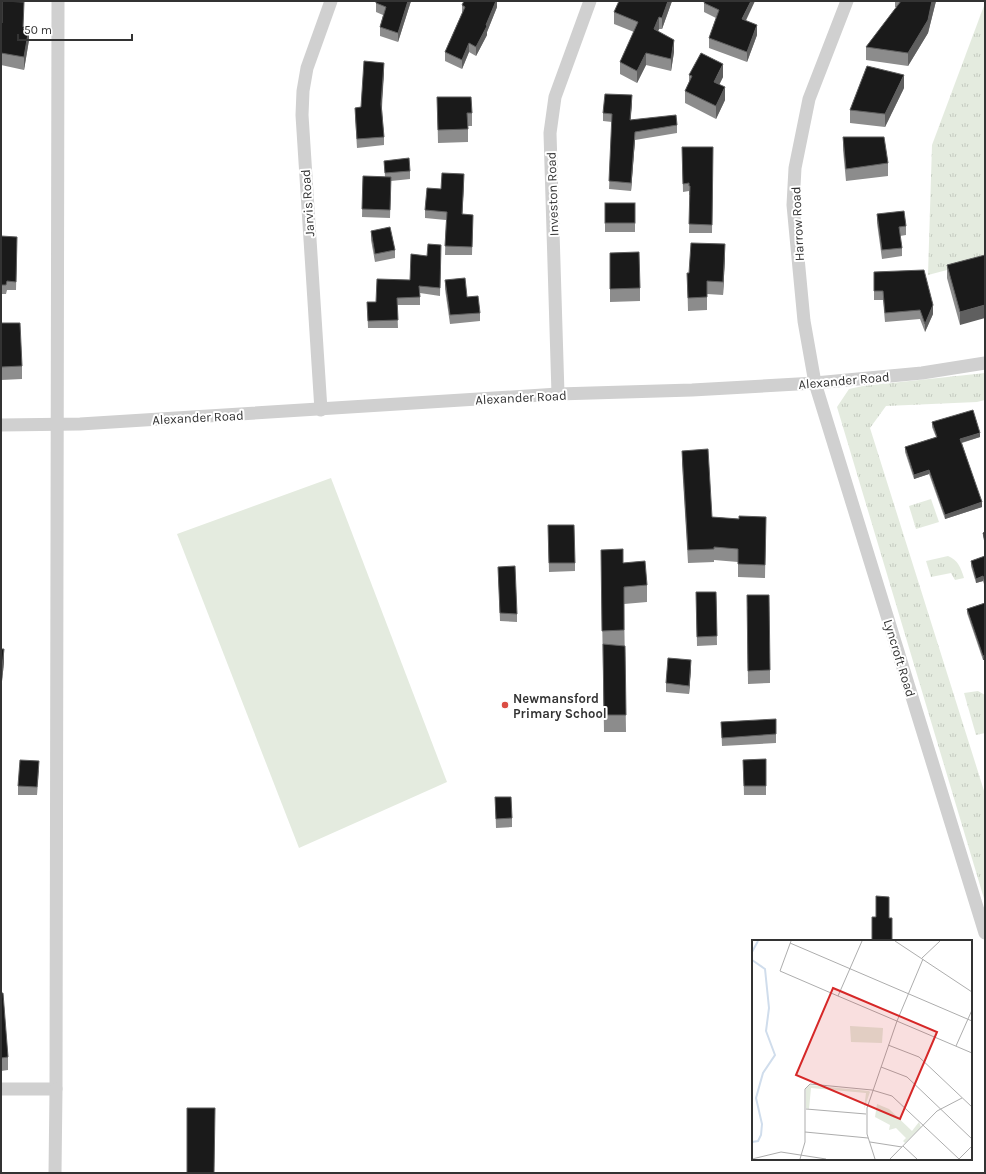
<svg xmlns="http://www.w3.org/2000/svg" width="986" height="1174" font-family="Karla,sans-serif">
  <defs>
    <pattern id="grass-tufts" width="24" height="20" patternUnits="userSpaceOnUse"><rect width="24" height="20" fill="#e4ebdf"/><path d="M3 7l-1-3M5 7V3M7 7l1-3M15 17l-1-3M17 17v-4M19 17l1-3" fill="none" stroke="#c4cac0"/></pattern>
  </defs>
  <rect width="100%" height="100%" fill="#fff"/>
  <g fill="url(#grass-tufts)">
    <polygon points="985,3 985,260 928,275 932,145"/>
    <polygon points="985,373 985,400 977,402 886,406 870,428 985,794 985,902 837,407 849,389 863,386"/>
    <polygon points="931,499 939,522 916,529 909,506"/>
    <path d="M948,556C958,560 961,568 964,578L955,580L951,573L931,577L926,561Z"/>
    <polygon points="978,691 985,695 985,733 976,735 964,693"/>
  </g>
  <polygon fill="#e4ebdf" points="331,478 447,782 299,848 177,534"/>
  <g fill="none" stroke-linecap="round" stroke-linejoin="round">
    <g stroke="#d0d0d0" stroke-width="13">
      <polyline points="847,1 809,99 795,168 793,205 804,321 815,383 985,933"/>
      <polyline points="558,394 550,133 555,97 590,1"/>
      <polyline points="321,410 302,115 303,91 307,68 331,1"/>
      <polyline points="1,425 80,424 558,394 692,390 815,383 922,373 985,363"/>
      <polyline points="1,1089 56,1089 58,1"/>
      <polyline points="55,1173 56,1089"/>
    </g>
  </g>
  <g fill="#8c8c8c">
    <polygon points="411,1 398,42 380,36 380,27 383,15 376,12 376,3"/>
    <polygon points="497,1 497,7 487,32 487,35 476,56 469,52 462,69 445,61 445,52 462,13 462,5"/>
    <polygon points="672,1 662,29 659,29 658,31 674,52 671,71 646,65 637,83 620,74 620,62 634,32 614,24 614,12"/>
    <polygon points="895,1 936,1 928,33 908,66 866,60 866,47 897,7 895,7"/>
    <polygon points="704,3 746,21 757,35 747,62 709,48 709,38 716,18 704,12"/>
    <polygon points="1,23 23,27 29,40 24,70 1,65"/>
    <polygon points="384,72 382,108 384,137 384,145 357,148 355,116 355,108 361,107"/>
    <polygon points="689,75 723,77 719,85 725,100 716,119 685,103 685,91 689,82"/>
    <polygon points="904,88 885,127 850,123 850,110"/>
    <polygon points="437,97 472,113 472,126 468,126 468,142 438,143"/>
    <polygon points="632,103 630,120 677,125 677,133 635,140 631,191 609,189 612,122 603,121 603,113"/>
    <polygon points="843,137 888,163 888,176 846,181 843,150"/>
    <polygon points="682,147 713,147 712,233 689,233 690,195 689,195 689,191 683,192"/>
    <polygon points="384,161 410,171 410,179 391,181 390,218 362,217 363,176 385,177"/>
    <polygon points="464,182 462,214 473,215 472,255 445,255 446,220 425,218 425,210 441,189"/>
    <rect x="605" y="203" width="30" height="29"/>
    <polygon points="877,214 906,226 906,235 900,236 902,248 902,256 882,259 877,223"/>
    <polygon points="371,231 395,250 395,258 375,262 371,240"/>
    <polygon points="1,236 17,245 16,290 7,290 6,294 1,294"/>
    <polygon points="441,253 440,296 420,293 420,305 397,305 398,328 368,328 367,302 376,302 410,280 427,256"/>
    <polygon points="985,255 960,325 947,278 947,265"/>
    <polygon points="725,257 723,295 707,294 707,310 688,311 687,273 689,273"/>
    <polygon points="610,266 640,288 640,301 610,302"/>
    <polygon points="874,272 933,314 925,332 920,319 885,322 883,300 874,300"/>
    <polygon points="445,280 467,297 480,313 480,321 450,324 445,289"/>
    <polygon points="1,323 22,366 22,379 1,380"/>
    <polygon points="932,422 980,437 962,443 982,507 945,519 929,474 914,479 905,452 905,447 936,437 932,427"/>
    <polygon points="682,451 712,517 739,519 766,517 765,578 738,577 738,562 714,560 714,562 688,563 682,464"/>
    <polygon points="548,525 575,563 575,571 549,572"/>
    <polygon points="985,532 985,544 983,537 983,533"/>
    <polygon points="601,550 623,563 647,585 647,602 624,604 626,732 604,732"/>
    <polygon points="985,556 985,587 983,581 976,583 971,566 971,561"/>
    <polygon points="498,567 517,614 517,622 500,621"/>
    <polygon points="696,592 716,592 717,645 697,646"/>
    <polygon points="985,603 983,660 967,613 967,609"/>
    <polygon points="747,608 770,670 770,683 748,684"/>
    <polygon points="1,649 4,662 2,681 1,681"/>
    <polygon points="691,669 689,694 666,692 666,683"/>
    <polygon points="721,722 776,734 776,743 722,746"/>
    <polygon points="766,759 766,795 744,795 743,760"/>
    <polygon points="39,770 37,795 18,795 18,786"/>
    <polygon points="495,797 512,818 512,827 496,828"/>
    <polygon points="872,917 892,918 892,941 872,941"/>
    <polygon points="1,993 8,1057 8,1070 1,1071"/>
  </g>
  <g fill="#5f5f5f">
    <polygon points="408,1 411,1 398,42 398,33"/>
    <polygon points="496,1 497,1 497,7 487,32 487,35 476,56 476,47 486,25"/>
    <polygon points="668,1 672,1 662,29 662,18"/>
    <polygon points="751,1 755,1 742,29 742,19"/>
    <polygon points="932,1 936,1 928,33 908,66 908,53"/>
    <polygon points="659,17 659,29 654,41 654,29"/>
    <polygon points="757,25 757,35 747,62 747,52"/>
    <polygon points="29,28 29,40 24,70 24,57"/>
    <polygon points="674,40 674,52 671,71 671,59"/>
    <polygon points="469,43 469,52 462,69 462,60"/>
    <polygon points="646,53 646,65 637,83 637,71"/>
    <polygon points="384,63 384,72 381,113 381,104"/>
    <polygon points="723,64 723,77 714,95 714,82"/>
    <polygon points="904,75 904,88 885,127 885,114"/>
    <polygon points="725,87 725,100 716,119 716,106"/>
    <polygon points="632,95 632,103 630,128 630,120"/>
    <polygon points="635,132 635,140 631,191 631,183"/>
    <polygon points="464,174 464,182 462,222 462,214"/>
    <polygon points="725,244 725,257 723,295 723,282"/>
    <polygon points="933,305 933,314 925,332 925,324"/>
    <polygon points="985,305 985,318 960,325 960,312"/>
    <polygon points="980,433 980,437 960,443 960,439"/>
    <polygon points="929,470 929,474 914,479 914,475"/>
    <polygon points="982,502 982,507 945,519 945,515"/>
    <polygon points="983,576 983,581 976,583 976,579"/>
    <polygon points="4,649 4,662 2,681 2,668"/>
    <polygon points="985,655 985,660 983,660 983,656"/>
    <polygon points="691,660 691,669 689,694 689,686"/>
  </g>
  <g fill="#1a1a1a" stroke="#5f5f5f">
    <polygon points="2,1 24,2 23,27 29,28 24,57 1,53 1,23 2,23"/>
    <polygon points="376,1 408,1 398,33 380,27 386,7 376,3"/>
    <polygon points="464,1 496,1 486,25 487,26 476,47 469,43 462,60 445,52 465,7 462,5"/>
    <polygon points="619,1 668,1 662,18 659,17 654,29 674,40 671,59 646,53 637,71 620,62 638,22 614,12"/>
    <polygon points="705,1 751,1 742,19 757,25 747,52 709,38 719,10 704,3"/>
    <polygon points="901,1 932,1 928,20 908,53 866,47"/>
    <polygon points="701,53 723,64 714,82 725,87 716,106 685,91 692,76 689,75"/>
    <polygon points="364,61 384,63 381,104 384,137 357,139 355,108 361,107"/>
    <polygon points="867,66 904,75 885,114 850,110"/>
    <polygon points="605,94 632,95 630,120 676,115 677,125 635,132 631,183 609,181 612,114 603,113"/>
    <polygon points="437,97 471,97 472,113 467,113 468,129 438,130"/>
    <polygon points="843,137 884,137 888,163 846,169"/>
    <polygon points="682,147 713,147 712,225 689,224 690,186 689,186 689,183 683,184"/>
    <polygon points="409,158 410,171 385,173 384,161"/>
    <polygon points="442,173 464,174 462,214 473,215 472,247 445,246 447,212 425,210 427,188 441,189"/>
    <polygon points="363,176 391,177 390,210 362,209"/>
    <rect x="605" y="203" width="30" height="20"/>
    <polygon points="904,211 906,226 899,227 902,248 882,250 877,214"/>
    <polygon points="390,227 395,250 375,254 371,231"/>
    <polygon points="1,236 17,237 16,282 7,281 6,285 1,285"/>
    <polygon points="691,243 725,244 723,282 707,281 707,297 688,298 687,273 689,273"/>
    <polygon points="428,244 441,245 440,288 419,286 420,297 397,298 398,320 368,321 367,302 376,302 377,279 410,280 411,254 427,256"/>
    <polygon points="639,252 640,288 610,289 610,253"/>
    <polygon points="985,255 985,305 960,312 947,265"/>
    <polygon points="924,270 933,305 925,324 920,310 885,313 883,291 874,291 874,272"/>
    <polygon points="465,278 467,297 478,296 480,313 450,315 445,280"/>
    <polygon points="1,323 20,323 22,366 1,367"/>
    <polygon points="973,410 980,433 960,439 982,502 945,515 929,470 914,475 905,447 937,437 932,422"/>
    <polygon points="708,449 712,517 739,519 739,516 766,517 765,565 738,564 738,549 714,547 714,549 688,550 682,451"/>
    <polygon points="548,525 574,525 575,563 549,563"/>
    <polygon points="985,532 985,540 983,533"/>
    <polygon points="623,549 623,563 645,561 647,585 624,587 624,630 602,631 601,550"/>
    <polygon points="985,556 985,583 983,576 976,579 971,561"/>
    <polygon points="515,566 517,614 500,613 498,567"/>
    <polygon points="696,592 716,592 717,636 697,637"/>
    <polygon points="747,595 769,595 770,670 748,671"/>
    <polygon points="985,603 985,655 983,656 967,609"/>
    <polygon points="603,644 625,646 626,715 604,715"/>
    <polygon points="1,649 4,649 2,668 1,668"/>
    <polygon points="668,658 691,660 689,686 666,683"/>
    <polygon points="776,719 776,734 722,738 721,722"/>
    <polygon points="766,759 766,786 744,786 743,760"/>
    <polygon points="20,760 39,761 37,787 18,786"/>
    <polygon points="495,797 511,797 512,818 496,819"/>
    <polygon points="876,896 889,897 889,918 892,918 892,940 872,940 872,917 876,917"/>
    <polygon points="1,993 3,993 8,1057 1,1058"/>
    <polygon points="187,1108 215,1108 214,1173 187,1173"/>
  </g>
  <circle fill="#db4d43" stroke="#fff" stroke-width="1.5" cx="505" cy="705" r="4"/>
  <g text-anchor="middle" stroke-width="4" stroke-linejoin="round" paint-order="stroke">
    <g font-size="13" fill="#333" stroke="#fff">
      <text transform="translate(552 194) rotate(-92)" y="5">Investon Road</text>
      <text transform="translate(307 203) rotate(-94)" y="5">Jarvis Road</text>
      <text transform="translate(797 224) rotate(-93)" y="5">Harrow Road</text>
      <text transform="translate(844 380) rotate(-5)" y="5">Alexander Road</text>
      <text transform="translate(521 397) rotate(-3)" y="5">Alexander Road</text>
      <text transform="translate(198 417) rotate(-3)" y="5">Alexander Road</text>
      <text transform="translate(900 658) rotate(73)" y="5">Lyncroft Road</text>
    </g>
    <g font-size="13" font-weight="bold" fill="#333" stroke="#fff" text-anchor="start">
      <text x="513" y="703">Newmansford<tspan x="513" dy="15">Primary School</tspan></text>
    </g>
  </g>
  <g transform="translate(752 940)">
    <rect width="220" height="220" fill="#fff"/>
    <path d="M57,145L117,151L118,152L112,169L114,153L59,148L57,169L54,168V148ZM125,164L137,169L160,191L167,182L169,187L153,203L151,201L154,198L144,188L137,190L138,185L123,177Z" fill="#e4ebdf"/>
    <path d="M98,86L131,88L130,103L99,102Z" fill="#e4ebdf"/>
    <path fill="none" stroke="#d0ddec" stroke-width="2" d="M0,12L6,1M0,20L13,29L17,68L14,91L23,115L11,133L4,158L10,184L9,195L6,201L0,202"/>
    <path fill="none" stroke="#adadad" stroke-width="1" d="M39,1L28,31L86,56M110,1L86,56L220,113M143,1L220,52M38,3L220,81M170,18L188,1M136,105L167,117L220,167M204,106L220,70M129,127L155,137L220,199M54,169L114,174M53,192L116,198M118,202L150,207M151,206L165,219M0,219L29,212L74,219M48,219L53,202V149L58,144L120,150L140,156L207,219M123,219L115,194V168L145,81L171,19M138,219L185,171L210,158M207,219L220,206"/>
    <path fill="#d62828" fill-opacity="0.15" stroke="#d62828" stroke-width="2" d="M81,48L185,92L148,179L44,135Z"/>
    <rect width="220" height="220" fill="none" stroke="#333" stroke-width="2"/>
  </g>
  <rect width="986" height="1174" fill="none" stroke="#333333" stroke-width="4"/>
  <path d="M18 34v6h114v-6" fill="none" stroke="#333333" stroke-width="2"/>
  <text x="24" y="34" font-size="12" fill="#333333" stroke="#ffffff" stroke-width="3" paint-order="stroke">50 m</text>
</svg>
